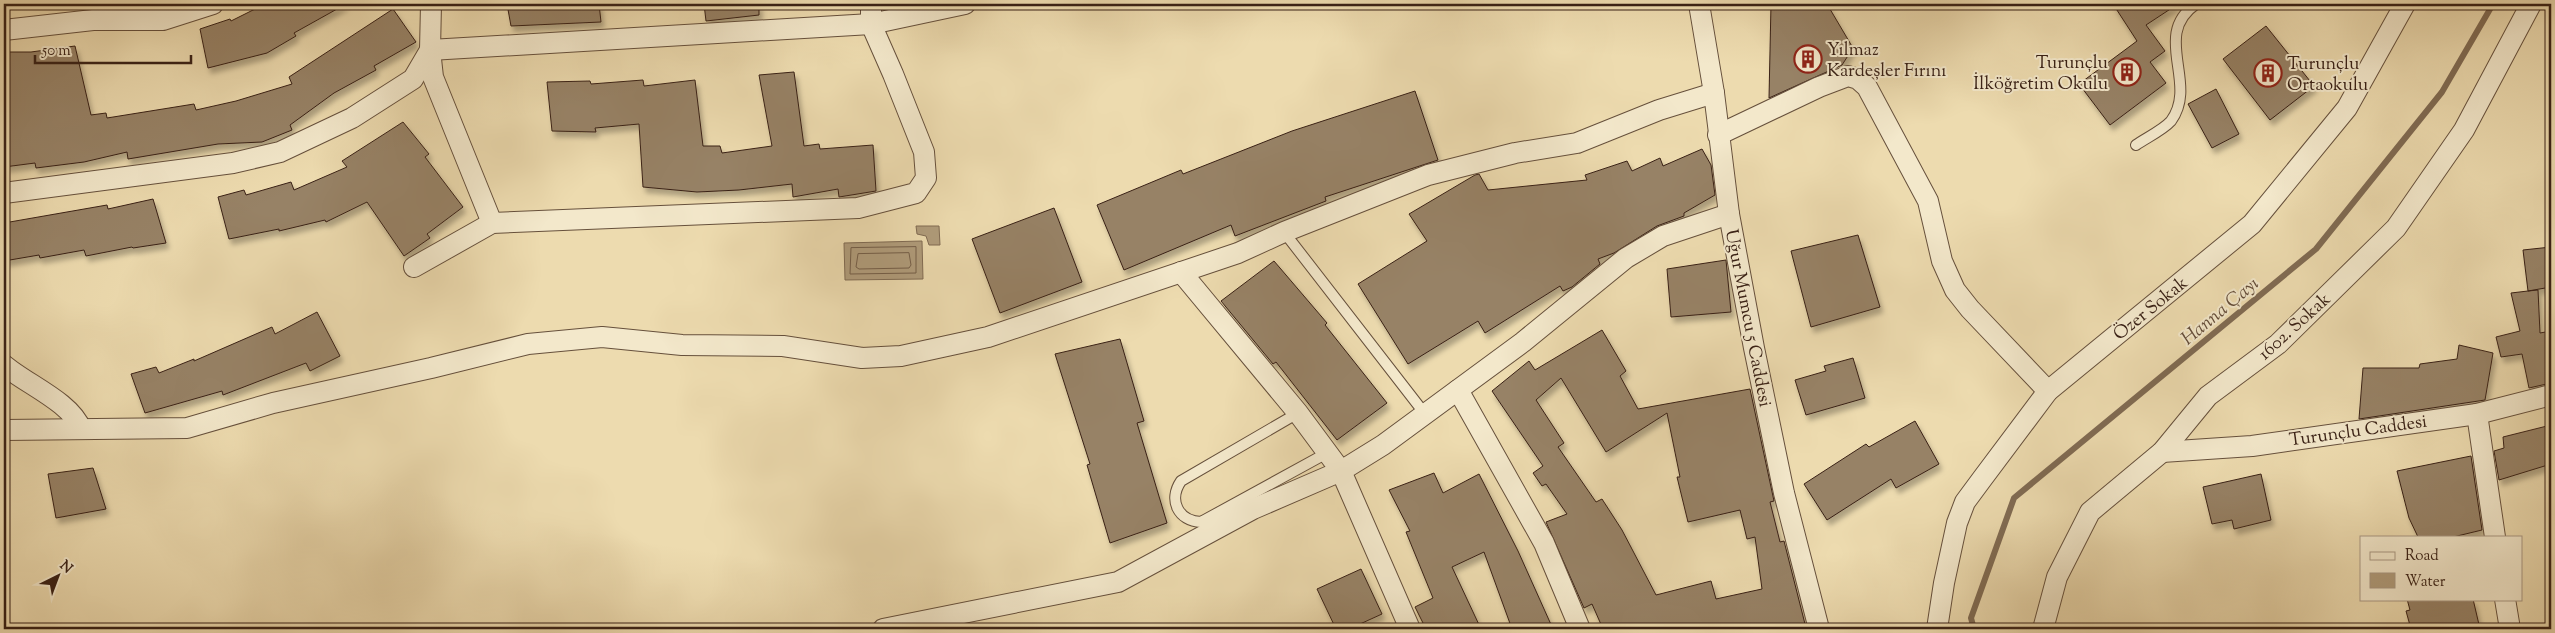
<svg xmlns="http://www.w3.org/2000/svg" width="2555" height="633" font-family="'Sorts Mill Goudy',serif">
  <defs>
    <filter id="shadow"><feDropShadow dx="3" dy="5.5" stdDeviation="2.5" flood-color="#0004"/></filter>
  </defs>
  <rect width="100%" height="100%" fill="#eddbaf"/>
  <filter id="stains"><feTurbulence type="fractalNoise" baseFrequency=".004" numOctaves="4"/><feColorMatrix values="0 0 0 0 .2 0 0 0 0 .09 0 0 0 0 .02 0 0 0 .5 -.17"/></filter>
  <radialGradient id="worn" r=".72"><stop offset=".6" stop-color="#630" stop-opacity="0"/><stop offset="1" stop-color="#630" stop-opacity=".3"/></radialGradient>
  <g fill="#b09c7b" stroke="#806b53">
    <polygon points="916,226 939,226 940,245 929,245 926,236 917,234"/>
    <polygon points="922,241 923,279 845,280 844,243"/>
  </g>
  <g fill="none" stroke-linecap="round" stroke-linejoin="round">
    <g stroke="#745e48" stroke-width="1">
      <polygon points="916,247 916,273 850,274 851,248"/>
      <polygon points="909,253 911,265 909,268 859,269 856,267 858,254"/>
    </g>
    <polyline stroke="#806b53" stroke-width="6" points="1974,629 1971,618 2014,498 2316,249 2442,92 2493,4"/>
  </g>
  <g fill="#978266" stroke="#392116" fill-rule="evenodd" filter="url(#shadow)">
    <polygon points="265,4 346,4 294,33 296,36 267,53 208,68 200,29 230,19 231,21"/>
    <polygon points="507,4 599,4 601,22 511,26"/>
    <polygon points="704,4 759,4 759,15 706,21"/>
    <polygon points="1771,4 1827,4 1853,48 1842,65 1769,98"/>
    <polygon points="2113,4 2178,4 2146,25 2165,51 2150,62 2166,83 2110,125 2079,84 2137,41"/>
    <polygon points="393,9 416,42 374,66 376,70 334,93 290,125 292,130 262,142 218,144 128,159 127,152 84,162 36,168 35,163 4,167 4,126 9,126 4,52 31,52 75,46 91,115 106,113 107,118 194,104 196,110 236,101 292,84 289,77"/>
    <polygon points="2266,26 2314,86 2270,120 2223,59"/>
    <polygon points="794,72 804,146 819,144 820,149 873,145 876,191 839,197 838,189 793,197 792,184 739,190 697,192 643,187 639,124 595,128 596,132 552,131 547,82 590,81 591,84 643,80 644,86 695,80 703,146 720,146 722,153 772,146 759,75"/>
    <polygon points="2216,89 2239,134 2212,148 2188,104"/>
    <polygon points="1415,91 1438,160 1325,197 1326,201 1235,236 1231,225 1124,270 1097,205 1181,170 1183,174 1292,131"/>
    <polygon points="403,122 429,154 425,157 463,207 427,234 430,238 404,256 367,202 326,222 325,220 279,231 279,229 229,239 218,197 244,190 246,195 291,182 294,190 347,167 342,161"/>
    <polygon points="1702,149 1711,165 1715,195 1684,213 1684,216 1657,226 1614,253 1598,259 1600,264 1572,287 1563,291 1560,286 1485,333 1478,321 1408,364 1358,284 1427,241 1409,214 1475,175 1479,174 1488,190 1587,180 1585,175 1627,161 1632,171 1660,158 1663,166"/>
    <polygon points="153,199 166,243 133,248 132,247 86,256 84,250 40,258 39,255 4,261 4,223 107,205 108,209"/>
    <polygon points="1054,208 1082,282 1000,313 972,239"/>
    <polygon points="1858,235 1880,307 1811,327 1791,251"/>
    <polygon points="2551,247 2551,287 2528,291 2538,290 2540,333 2551,331 2551,383 2529,388 2522,354 2501,357 2496,337 2520,331 2511,293 2528,291 2523,250"/>
    <polygon points="1726,260 1731,312 1671,317 1667,269"/>
    <polygon points="1274,261 1327,323 1325,325 1387,403 1337,440 1276,362 1273,364 1221,301"/>
    <polygon points="317,312 340,356 310,371 306,363 223,395 222,391 145,413 131,374 156,367 159,373 194,359 194,361 272,327 275,334"/>
    <path d="M1602,330L1626,371L1620,376L1638,409L1750,389L1774,501L1770,502L1780,542L1784,541L1805,624L1773,629H1603L1592,604L1584,608L1546,522L1567,514L1546,484L1542,486L1533,473L1543,466L1492,391L1529,361L1535,370ZM1561,378L1606,452L1667,413L1680,477H1677L1688,522L1740,510L1747,539L1755,537L1762,589L1716,599L1711,581L1656,595L1622,530L1602,499L1596,502L1558,447L1564,443L1536,400Z"/>
    <polygon points="1120,339 1144,421 1137,423 1167,523 1110,543 1087,465 1090,464 1055,354"/>
    <polygon points="2459,345 2493,353 2485,400 2359,419 2363,368 2419,368 2420,364 2457,359"/>
    <polygon points="1853,358 1865,398 1806,415 1795,380 1826,371 1824,366"/>
    <polygon points="1915,421 1939,464 1896,488 1891,479 1827,520 1804,484 1866,444 1869,447"/>
    <polygon points="2551,425 2551,464 2499,480 2494,451 2504,448 2503,437"/>
    <polygon points="2471,456 2482,530 2453,537 2418,537 2409,518 2397,471"/>
    <polygon points="93,468 106,509 56,518 48,474"/>
    <polygon points="1434,473 1443,493 1479,474 1518,551 1553,629 1512,629 1484,552 1452,567 1481,629 1426,629 1415,607 1433,598 1406,532 1410,531 1389,490"/>
    <polygon points="2261,474 2271,520 2234,529 2232,520 2212,524 2203,487"/>
    <polygon points="1361,569 1382,614 1349,629 1336,629 1317,589"/>
    <polygon points="2407,599 2473,599 2480,629 2411,629 2406,611 2410,610"/>
  </g>
  <g fill="none" stroke-linecap="round" stroke-linejoin="round">
    <g stroke="#66503c" stroke-width="12">
      <g id="lane">
        <path d="M2136,145C2146,138 2163,130 2171,121C2199,83 2151,35 2196,4"/>
        <polyline points="1284,232 1425,414"/>
        <path d="M1298,413L1181,481C1168,500 1178,521 1201,522L1327,453"/>
      </g>
    </g>
    <g stroke="#66503c" stroke-width="22">
      <g id="street">
        <polyline points="431,4 430,50 433,77 492,223"/>
        <polyline points="1699,4 1714,93 1729,214 1754,348 1784,493 1819,629"/>
        <polyline points="4,30 93,20 163,20 213,4"/>
        <polyline points="1718,135 1819,87 1848,76 1858,79 1867,87 1928,201 1942,261 1955,290 1970,309 2048,391"/>
        <polyline points="4,193 233,163 280,152 352,118 413,79 430,50 871,24 965,4"/>
        <polyline points="414,267 492,223 858,208 916,193 926,178 924,152 893,74 871,24 871,4"/>
        <path d="M4,365C26,384 71,402 81,429"/>
        <polyline points="1458,390 1544,543 1580,629"/>
        <polyline points="2477,414 2495,537"/>
        <polyline points="4,430 187,428 273,403 431,368 528,344 602,337 682,345 783,346 862,358 901,356 988,337 1238,253 1284,232 1428,175 1515,153 1577,143 1659,110 1714,93"/>
        <polyline points="2162,452 2252,446 2477,414 2551,395"/>
        <polyline points="2505,599 2510,629"/>
        <polyline points="883,629 1118,582 1253,509 1341,471 1298,413 1181,272"/>
        <polyline points="1410,629 1341,471 1383,445 1523,342 1626,258 1663,236 1729,214"/>
        <polyline points="1937,629 1944,583 1957,523 1965,502 1982,479 2048,391 2252,224 2347,108 2405,4"/>
        <polyline points="2043,629 2057,577 2090,512 2162,452 2208,396 2278,344 2396,228 2464,130 2531,4"/>
      </g>
    </g>
    <use href="#lane" stroke="#f3e8cb" stroke-width="10"/>
    <use href="#street" stroke="#f3e8cb" stroke-width="20"/>
  </g>
  <defs>
    <g id="building-ring" transform="scale(1.4375)"><circle r="9.5" fill="#f3e8cb" stroke="#8f2418" stroke-width="1.5"/><path d="M-4-6H4V6H1V3H-1V6H-4ZM-2.5-4.3h1.7v1.8h-1.7ZM.8-4.3h1.7v1.8H.8ZM-2.5-1h1.7V.8h-1.7ZM.8-1h1.7V.8H.8Z" fill="#8f2418"/></g>
  </defs>
  <g fill-rule="evenodd">
    <use href="#building-ring" x="1808" y="59"/>
    <use href="#building-ring" x="2127" y="72"/>
    <use href="#building-ring" x="2268" y="73"/>
  </g>
  <g text-anchor="middle" stroke-width="4" stroke-linejoin="round" paint-order="stroke">
    <g font-size="18" fill="#392116" stroke="#f3e8cb" text-anchor="start">
      <text x="1827" y="55">Yılmaz<tspan x="1827" dy="21">Kardeşler Fırını</tspan></text>
      <text x="2108" y="68" text-anchor="end">Turunçlu<tspan x="2108" dy="21">İlköğretim Okulu</tspan></text>
      <text x="2287" y="69">Turunçlu<tspan x="2287" dy="21">Ortaokulu</tspan></text>
    </g>
    <g font-size="18" fill="#392116" stroke="#f3e8cb">
      <text transform="translate(2150 308) rotate(-39)" y="6">Özer Sokak</text>
      <text transform="translate(1749 318) rotate(79)" y="6">Uğur Mumcu 5 Caddesi</text>
      <text transform="translate(2294 326) rotate(-42)" y="6">1602. Sokak</text>
      <text transform="translate(2358 430) rotate(-8)" y="6">Turunçlu Caddesi</text>
    </g>
    <g font-size="19" font-style="italic" fill="#634c39" stroke="#f3e8cb">
      <text transform="translate(2219 310) rotate(-40)" y="7">Hanna Çayı</text>
    </g>
  </g>
  <rect width="2555" height="633" fill="none" stroke="#eddbaf" stroke-width="20"/>
  <rect x="5" y="5" width="2545" height="623" fill="none" stroke="#392116" stroke-width="2.5"/>
  <rect x="10" y="10" width="2535" height="613" fill="none" stroke="#392116"/>
  <rect x="2360" y="536" width="162" height="65" fill="#f3e8cb" stroke="#a99883"/>
  <rect x="2370" y="552" width="25" height="8" fill="#f3e8cb" stroke="#a99883"/>
  <text x="2405" y="560" font-size="15" fill="#392116">Road</text>
  <rect x="2370" y="573" width="25" height="15" fill="#b09c7b" stroke="#a99883"/>
  <text x="2405" y="586" font-size="15" fill="#392116">Water</text>
  <g transform="translate(58 576) rotate(42)" stroke="#f3e8cb" stroke-width="4" paint-order="stroke">
  <path d="M0-4L9 19L0 12L-9 19Z" fill="#392116"/>
  <text y="-8" font-size="14" font-weight="bold" text-anchor="middle" fill="#392116">N</text>
  </g>
  <path d="M35 55v8h156v-8" fill="none" stroke="#392116" stroke-width="2.5"/>
  <text x="42" y="55" font-size="15" fill="#392116" stroke="#f3e8cb" stroke-width="4" paint-order="stroke">50 m</text>
  <rect width="100%" height="100%" filter="url(#stains)"/>
  <rect width="100%" height="100%" fill="url(#worn)"/>
</svg>
